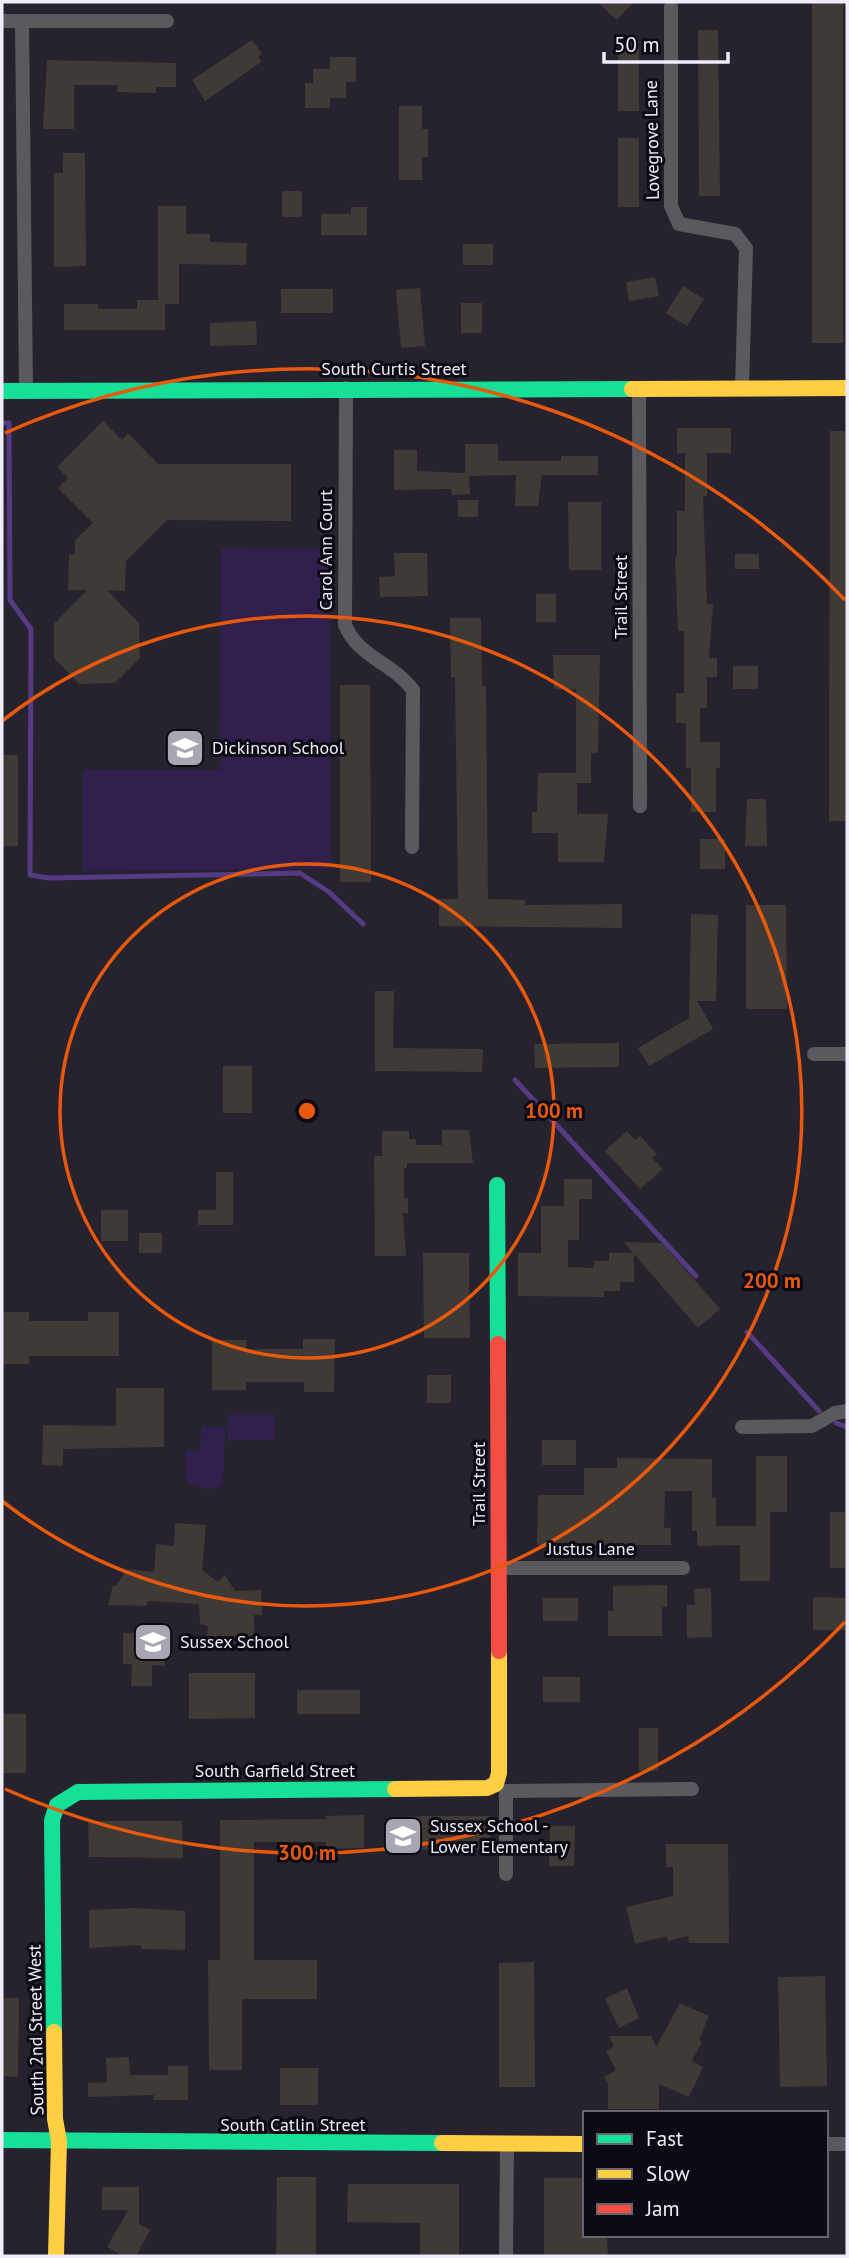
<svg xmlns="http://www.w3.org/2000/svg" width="849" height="2258" font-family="'PT Sans',sans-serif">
  <rect width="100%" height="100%" fill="#26222e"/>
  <g fill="#31204e">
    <polygon points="221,548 329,549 331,869 83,871 83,770 220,770"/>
    <rect x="228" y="1415" width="46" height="25"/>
    <path d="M201,1426L225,1428L223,1485C211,1493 196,1488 185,1480L186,1450L200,1452Z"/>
  </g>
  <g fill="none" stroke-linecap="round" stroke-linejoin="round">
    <g stroke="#553b84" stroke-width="5">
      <polyline points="2,423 9,423 10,600 31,629 30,875 49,878 300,873 329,892 363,924"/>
      <polyline points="515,1080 696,1276"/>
      <polyline points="747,1332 819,1411"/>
      <polyline points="836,1423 847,1427"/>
    </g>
  </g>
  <g fill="#3f3a36">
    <polygon points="597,2 634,2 617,20"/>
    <rect x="812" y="2" width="31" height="341"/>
    <polygon points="698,30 718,30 720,196 699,196"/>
    <polygon points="252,40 262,54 258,57 261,62 205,101 192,80"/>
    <rect x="618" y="40" width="21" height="71"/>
    <polygon points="330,57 356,57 356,82 346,82 346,98 330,98 330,108 305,108 305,83 313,83 313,69 330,69"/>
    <polygon points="47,60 176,63 176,87 156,87 156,93 117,92 117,85 74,85 74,129 43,129"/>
    <polygon points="399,106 422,106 422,129 428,129 428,157 422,157 422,180 399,180"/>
    <rect x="618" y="138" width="21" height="69"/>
    <polygon points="63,153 85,153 86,266 54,267 54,173 63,173"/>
    <rect x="282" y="191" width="20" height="26"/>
    <polygon points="158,206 186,206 186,234 210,234 210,242 247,243 246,265 179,264 179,304 165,304 165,330 64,330 64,304 98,304 98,309 137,309 137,300 158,300"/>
    <polygon points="351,207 367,207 367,235 321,235 321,214 351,214"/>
    <rect x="463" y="244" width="30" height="21"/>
    <polygon points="655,277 659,296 629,301 626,282"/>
    <polygon points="683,286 704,299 687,326 666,313"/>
    <polygon points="420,288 425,346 401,348 396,290"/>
    <rect x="281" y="289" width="52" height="24"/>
    <rect x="461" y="303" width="21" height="30"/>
    <polygon points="256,321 257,345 210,346 210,323"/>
    <polygon points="103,421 122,440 128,433 158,464 291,464 291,521 167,520 126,561 125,591 107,590 139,623 140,658 115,683 79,684 54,658 54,624 87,590 68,590 69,555 75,555 75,540 93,523 58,488 68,478 57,467"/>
    <polygon points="677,428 731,428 731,453 707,453 707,496 703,496 707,604 713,604 709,658 717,658 717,677 707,677 707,708 700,708 700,742 720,742 720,768 716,768 716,812 691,812 691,768 686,768 686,723 676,723 676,693 684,693 684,631 678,631 675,557 677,557 677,511 685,511 685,453 677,453"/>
    <polygon points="830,431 847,431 847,821 829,821"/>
    <polygon points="465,444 498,444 498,461 561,461 561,456 598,456 598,475 542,475 538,506 515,506 516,475 469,476 470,494 452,495 451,489 394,490 394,450 417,450 417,471 465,473"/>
    <rect x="458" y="500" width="20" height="17"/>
    <polygon points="568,502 601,502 601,570 569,570"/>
    <polygon points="394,553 427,553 428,596 380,597 379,577 395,576"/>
    <rect x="735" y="554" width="24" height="15"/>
    <rect x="536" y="594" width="20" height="28"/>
    <polygon points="450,618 481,618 482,686 486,686 488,899 525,900 525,905 622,904 622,928 439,926 439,899 458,899 455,677 451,677"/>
    <polygon points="553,655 600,655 598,753 591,753 591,783 577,783 577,814 608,814 604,862 558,862 558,833 532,833 532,812 537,812 538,773 576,773 576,689 554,689"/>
    <rect x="733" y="666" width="25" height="23"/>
    <polygon points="340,685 370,685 371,882 340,882"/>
    <rect x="2" y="755" width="16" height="91"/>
    <polygon points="747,799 766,799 767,846 745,846"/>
    <rect x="700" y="839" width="25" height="30"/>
    <polygon points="746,905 786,905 787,1009 746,1009"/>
    <polygon points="691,914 718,915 716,1001 697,1001 713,1029 649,1066 638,1048 689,1018"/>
    <polygon points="375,991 394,991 393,1048 483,1049 482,1072 375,1071"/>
    <polygon points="619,1043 619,1067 535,1068 534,1044"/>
    <rect x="223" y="1066" width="29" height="47"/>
    <polygon points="442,1130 469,1130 473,1163 407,1163 407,1168 404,1168 404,1198 408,1198 408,1213 403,1213 406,1256 375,1256 374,1156 382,1156 382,1131 409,1131 409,1139 416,1139 416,1145 442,1145"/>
    <polygon points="627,1131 635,1140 640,1136 657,1154 652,1158 663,1169 640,1189 605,1151"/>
    <polygon points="216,1172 233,1172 233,1225 198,1225 198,1210 216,1210"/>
    <polygon points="564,1179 592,1179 592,1199 579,1199 579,1240 568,1240 568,1267 594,1268 594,1261 609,1261 609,1253 633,1253 624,1242 662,1243 720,1309 698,1328 634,1254 634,1282 620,1282 620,1291 604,1291 604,1297 518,1296 518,1253 541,1253 541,1206 564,1206"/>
    <rect x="101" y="1210" width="27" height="31"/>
    <rect x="139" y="1233" width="23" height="20"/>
    <polygon points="423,1253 469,1253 470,1338 424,1338"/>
    <polygon points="2,1312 29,1312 29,1321 88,1321 88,1312 119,1312 119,1356 29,1356 29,1364 2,1364"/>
    <polygon points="303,1339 335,1339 334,1392 304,1392 304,1382 246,1382 246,1390 212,1390 212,1340 246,1340 246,1349 303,1349"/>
    <rect x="427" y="1375" width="24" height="28"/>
    <polygon points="116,1388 164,1388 164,1447 63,1449 63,1466 42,1465 43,1425 116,1426"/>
    <rect x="542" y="1440" width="34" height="25"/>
    <polygon points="756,1456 787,1456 787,1512 770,1512 770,1581 740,1581 740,1545 697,1546 697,1531 692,1531 692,1491 665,1491 664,1528 671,1528 671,1545 537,1545 538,1495 584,1495 584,1468 617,1468 617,1458 712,1459 712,1498 716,1498 716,1526 756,1526"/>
    <rect x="830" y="1512" width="17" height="56"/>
    <polygon points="175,1523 206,1525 202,1570 218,1582 225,1575 235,1591 261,1590 262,1615 254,1615 255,1648 236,1649 236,1643 206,1644 208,1626 200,1624 199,1604 148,1601 146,1606 108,1605 113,1586 116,1586 127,1569 154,1572 156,1544 174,1546"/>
    <polygon points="667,1585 667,1607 662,1607 662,1636 608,1636 608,1611 613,1611 613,1586"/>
    <polygon points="711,1588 712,1637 687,1638 687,1605 695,1605 694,1589"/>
    <polygon points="813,1597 847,1598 847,1630 813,1630"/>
    <rect x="543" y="1598" width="35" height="23"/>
    <polygon points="123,1633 162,1633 165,1666 152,1665 152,1686 131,1686 132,1664 123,1664"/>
    <polygon points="189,1673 255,1673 255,1718 189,1719"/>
    <rect x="543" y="1677" width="37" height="25"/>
    <rect x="297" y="1690" width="63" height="24"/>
    <rect x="2" y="1714" width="24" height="59"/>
    <rect x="639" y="1728" width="19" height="43"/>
    <polygon points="364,1815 364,1848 326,1849 326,1842 254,1842 254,1960 317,1960 317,1999 242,1999 242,2070 209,2070 208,1960 220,1960 220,1820 326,1819 326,1816"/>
    <polygon points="430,1816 489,1816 490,1849 393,1850 392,1817"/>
    <polygon points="88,1821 182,1821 183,1858 89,1857"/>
    <polygon points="550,1826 575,1826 574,1866 549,1866"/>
    <polygon points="666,1844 728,1844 729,1943 689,1943 688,1936 668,1941 667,1936 635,1944 626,1907 673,1896 673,1867 666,1867"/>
    <polygon points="135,1908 185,1911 185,1950 141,1949 141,1945 89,1948 89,1910"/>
    <polygon points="534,1962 535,2087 499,2087 499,1963"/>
    <polygon points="825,1976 827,2086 780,2087 778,1977"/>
    <polygon points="627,1988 639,2018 619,2028 605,1999"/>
    <polygon points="2,1998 19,1998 18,2077 2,2076"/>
    <polygon points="680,2003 709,2016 699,2040 702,2042 692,2061 703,2067 689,2097 659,2084 659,2109 608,2109 608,2084 604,2077 616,2070 606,2051 614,2046 609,2036 651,2036 656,2047"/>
    <polygon points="129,2057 130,2075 168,2075 168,2066 188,2066 188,2100 154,2100 154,2095 88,2097 88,2083 107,2082 106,2058"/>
    <rect x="280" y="2068" width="38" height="37"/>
    <polygon points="277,2177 316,2177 316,2256 276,2256"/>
    <polygon points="544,2178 585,2178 585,2235 607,2235 608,2256 544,2256"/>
    <polygon points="348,2184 459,2184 459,2256 420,2256 420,2223 347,2222"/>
    <polygon points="102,2187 139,2187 139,2224 150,2230 136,2256 123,2256 107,2247 128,2210 102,2210"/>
  </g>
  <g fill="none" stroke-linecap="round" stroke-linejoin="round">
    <g stroke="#5b595e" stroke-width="14">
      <polyline points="671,7 671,206 679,224 735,234 746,248 742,388"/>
      <polyline points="2,21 167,21"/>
      <polyline points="22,21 26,391"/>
      <path d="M346,388L345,625C359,658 392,662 413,690L412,847"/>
      <polyline points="639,389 640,806"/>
      <polyline points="814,1054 847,1054"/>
      <polyline points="742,1427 812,1426 835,1413 847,1411"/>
      <polyline points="499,1568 683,1568"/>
      <polyline points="506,1791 692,1789"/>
      <polyline points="506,1874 506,1791"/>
      <polyline points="826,2144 847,2144"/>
      <polyline points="506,2256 507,2143"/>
    </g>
    <g stroke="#16e098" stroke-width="16">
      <polyline points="2,391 632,389"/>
      <polyline points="497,1185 498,1344"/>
      <polyline points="54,2032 52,1820 57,1805 78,1792 395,1789"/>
      <polyline points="2,2140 442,2143"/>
    </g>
    <g stroke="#ffcf43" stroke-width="16">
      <polyline points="632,389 847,388"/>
      <polyline points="395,1789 487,1788 496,1784 499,1773 499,1651"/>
      <polyline points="54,2032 55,2119 59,2141 56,2256"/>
      <polyline points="442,2143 585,2144"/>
    </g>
    <polyline stroke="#f24e42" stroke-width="16" points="498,1344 499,1651"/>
  </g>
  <g fill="none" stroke="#e8590c" stroke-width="3.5">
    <circle cx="307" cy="1111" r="247"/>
    <path d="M2 721A495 495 0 1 1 2 1501"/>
    <path d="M845 1622A742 742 0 0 1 5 1789M5 433A742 742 0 0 1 845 600"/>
  </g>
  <defs>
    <g id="school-square" transform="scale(2.0125)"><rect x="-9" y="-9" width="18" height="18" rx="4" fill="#a9a5b3" stroke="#0c0a13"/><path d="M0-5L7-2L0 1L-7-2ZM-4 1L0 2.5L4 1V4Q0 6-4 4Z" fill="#fff"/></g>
  </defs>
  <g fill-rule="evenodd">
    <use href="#school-square" x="185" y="748"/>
    <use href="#school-square" x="153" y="1642"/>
    <use href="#school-square" x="403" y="1836"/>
  </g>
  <g text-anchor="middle" stroke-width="6" stroke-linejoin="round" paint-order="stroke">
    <g font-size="18" fill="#f0ecfb" stroke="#0c0a13">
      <text transform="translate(652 140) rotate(-91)" y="6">Lovegrove Lane</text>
      <text x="394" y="375">South Curtis Street</text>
      <text transform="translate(326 550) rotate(-90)" y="6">Carol Ann Court</text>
      <text transform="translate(621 597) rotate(-90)" y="6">Trail Street</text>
      <text transform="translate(479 1484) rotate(-90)" y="6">Trail Street</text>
      <text x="591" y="1555">Justus Lane</text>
      <text x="275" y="1777">South Garfield Street</text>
      <text transform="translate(36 2030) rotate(-91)" y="6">South 2nd Street West</text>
      <text x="293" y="2131">South Catlin Street</text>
    </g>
    <g font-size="18" fill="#f0ecfb" stroke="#0c0a13" text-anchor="start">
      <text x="212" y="754">Dickinson School</text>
      <text x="180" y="1648">Sussex School</text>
      <text x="430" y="1832">Sussex School -<tspan x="430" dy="21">Lower Elementary</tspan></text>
    </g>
  </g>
  <circle cx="307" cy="1111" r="10" fill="#e8590c" stroke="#0c0a13" stroke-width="3.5"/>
  <g font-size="21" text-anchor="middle" font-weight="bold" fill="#e8590c" stroke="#0c0a13" stroke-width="6" stroke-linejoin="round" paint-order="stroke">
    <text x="554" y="1118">100 m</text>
    <text x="772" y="1288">200 m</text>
    <text x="307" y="1860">300 m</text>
  </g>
  <rect width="849" height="2258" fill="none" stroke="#f0ecfb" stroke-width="7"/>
  <rect x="583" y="2111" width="245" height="126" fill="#0c0a13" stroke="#676470" stroke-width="2"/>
  <rect x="597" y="2134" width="35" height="10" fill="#16e098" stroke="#676470" stroke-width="2"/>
  <text x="646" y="2146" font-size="21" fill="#f0ecfb">Fast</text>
  <rect x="597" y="2169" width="35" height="10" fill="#ffcf43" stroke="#676470" stroke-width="2"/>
  <text x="646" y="2181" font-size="21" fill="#f0ecfb">Slow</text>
  <rect x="597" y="2204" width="35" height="10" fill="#f24e42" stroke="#676470" stroke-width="2"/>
  <text x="646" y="2216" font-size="21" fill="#f0ecfb">Jam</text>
  <path d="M604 52v10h124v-10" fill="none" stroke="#f0ecfb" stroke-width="3.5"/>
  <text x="614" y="52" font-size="21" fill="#f0ecfb" stroke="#0c0a13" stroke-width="5" paint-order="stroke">50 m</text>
</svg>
